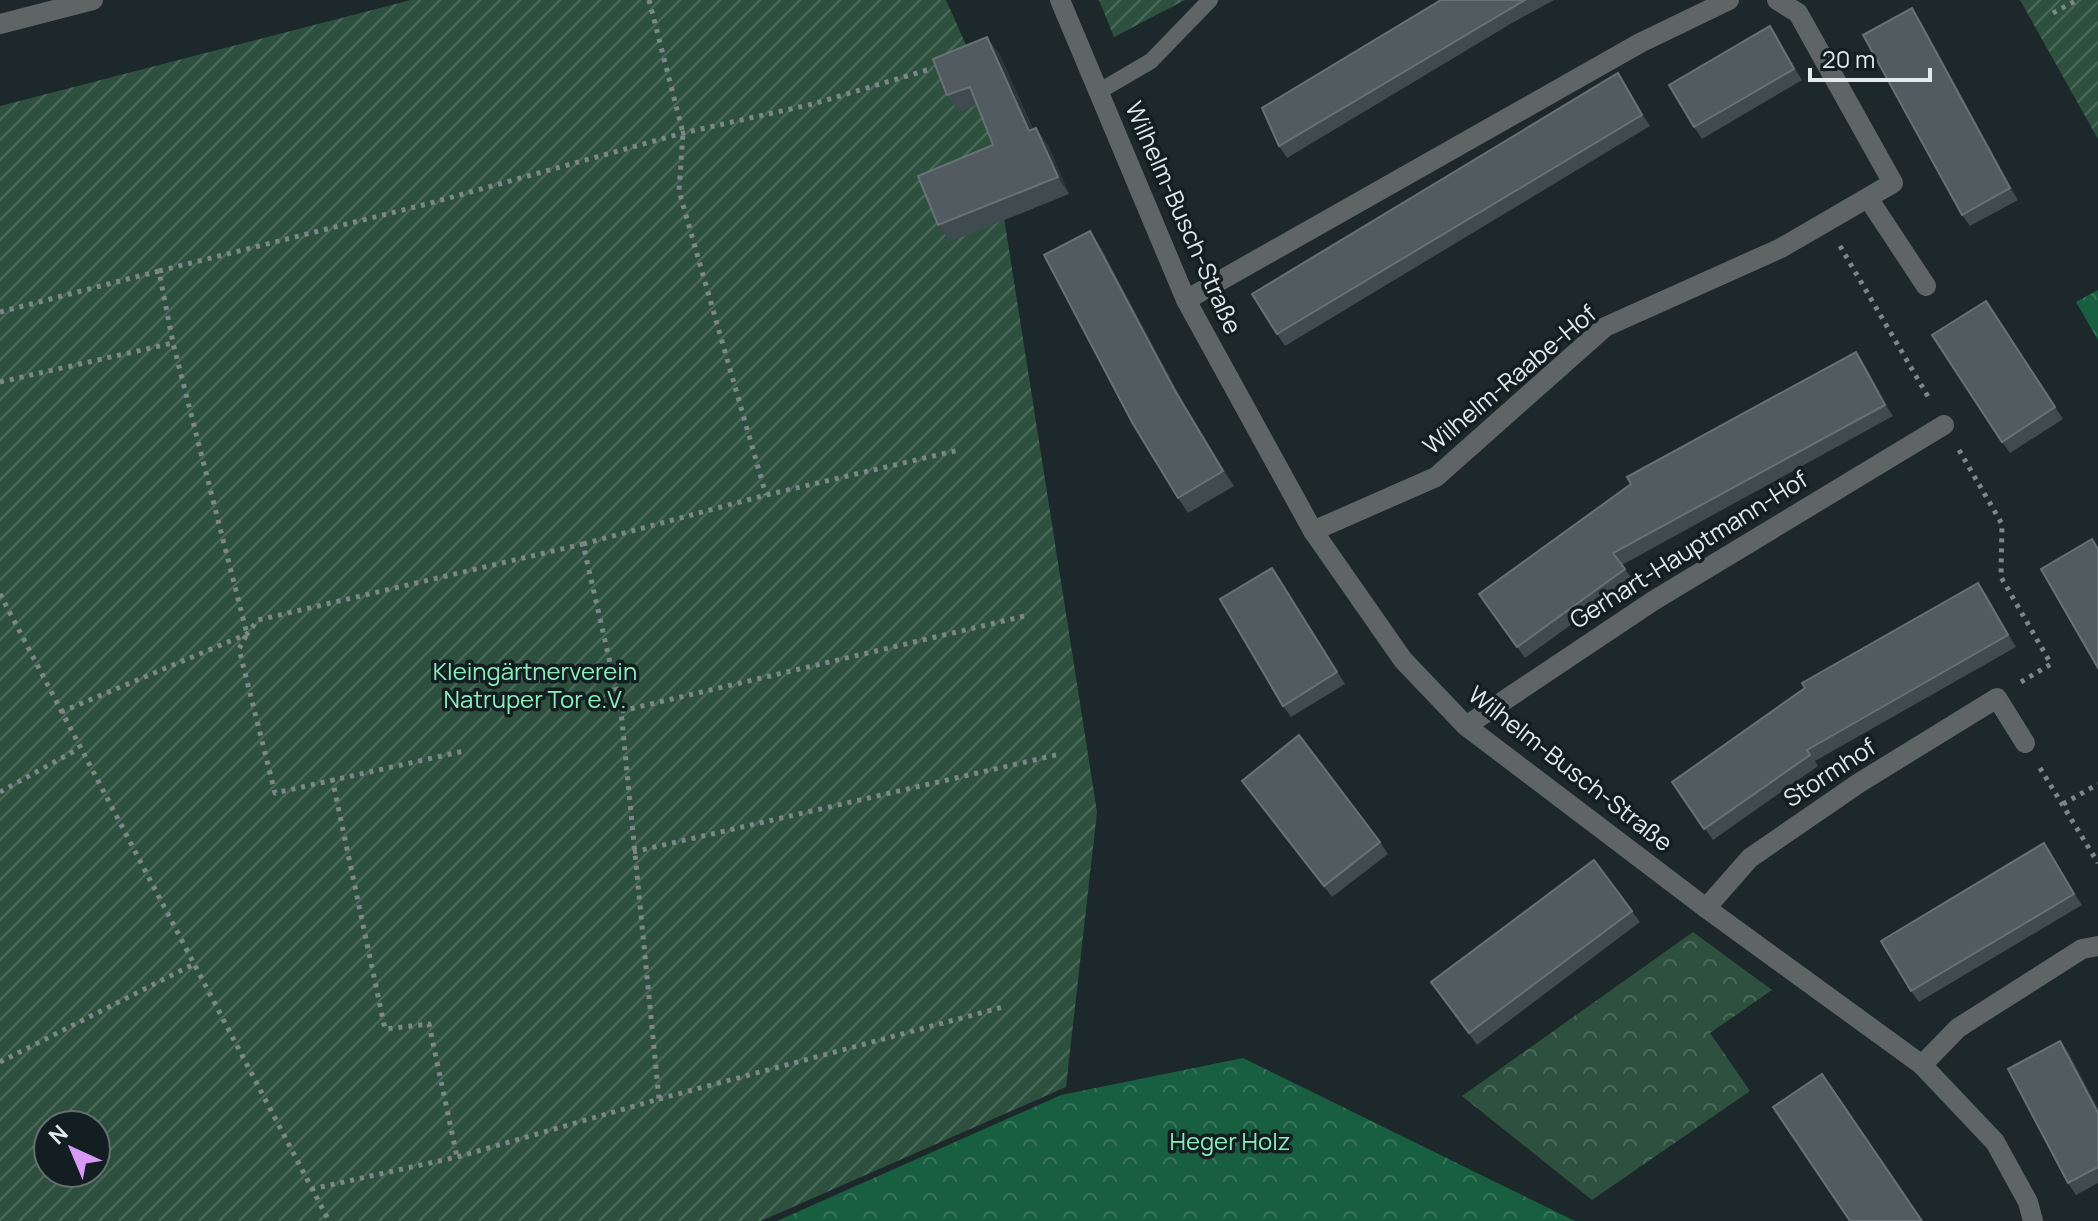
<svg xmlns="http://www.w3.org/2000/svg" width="2098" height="1221" font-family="Manrope,sans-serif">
  <defs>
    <pattern id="forest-crowns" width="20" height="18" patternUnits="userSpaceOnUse" patternTransform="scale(2)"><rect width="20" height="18" fill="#185e40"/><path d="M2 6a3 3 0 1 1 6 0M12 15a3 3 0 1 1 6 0" fill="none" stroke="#39755c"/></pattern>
    <pattern id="park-crowns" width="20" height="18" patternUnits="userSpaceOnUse" patternTransform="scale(2)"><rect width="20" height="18" fill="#2e513f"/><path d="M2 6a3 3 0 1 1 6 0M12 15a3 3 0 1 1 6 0" fill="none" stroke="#4c6a5b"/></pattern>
    <pattern id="garden-furrows" width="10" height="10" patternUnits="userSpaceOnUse" patternTransform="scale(2)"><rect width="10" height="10" fill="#2e513f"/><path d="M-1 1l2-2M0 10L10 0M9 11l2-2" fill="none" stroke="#4c6a5b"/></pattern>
  </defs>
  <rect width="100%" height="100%" fill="#1c2829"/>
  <g fill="url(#forest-crowns)">
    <polygon points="2098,290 2098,340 2076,302"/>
    <polygon points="1243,1058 1575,1221 777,1221 1061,1095"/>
  </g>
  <polygon fill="url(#park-crowns)" points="1693,932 1772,990 1710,1033 1750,1091 1592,1200 1462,1096"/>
  <g fill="url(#garden-furrows)" fill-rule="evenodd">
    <path d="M411,0H946L983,83L1097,812L1066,1087L761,1221H0V106ZM48,1125H96V1173H48Z"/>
    <polygon points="1099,0 1185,0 1114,37"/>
    <polygon points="2020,0 2098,0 2098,139"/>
  </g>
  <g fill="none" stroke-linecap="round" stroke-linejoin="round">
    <g stroke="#7d8788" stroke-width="5" stroke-dasharray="4 6" stroke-linecap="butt">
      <polyline points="649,0 683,133 679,191 766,495"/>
      <polyline points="2053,13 2077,0"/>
      <polyline points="1840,246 1930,400"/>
      <polyline points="159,271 427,204 683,133 813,104 927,70"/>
      <polyline points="0,312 159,271 173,343 247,634 239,649 275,793 464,751"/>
      <polyline points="0,382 173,343"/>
      <polyline points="1959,450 2002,524 2001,577 2051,664 2021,682"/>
      <polyline points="583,544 766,495 959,450"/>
      <polyline points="0,594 329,1221"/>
      <polyline points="621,711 1029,615"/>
      <polyline points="61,712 247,634 258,620 583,544 621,711 659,1099 457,1157 312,1189"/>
      <polyline points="2040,768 2098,863"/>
      <polyline points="332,778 385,1029 429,1024 457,1157"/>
      <polyline points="0,792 78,749"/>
      <polyline points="2063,804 2098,784"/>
      <polyline points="633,852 1056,755"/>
      <polyline points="0,1062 192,965"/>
      <polyline points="659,1099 1003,1007"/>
    </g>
    <polyline stroke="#5f6564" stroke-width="16" points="1098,92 1151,61 1210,0"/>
    <g stroke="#5f6564" stroke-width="20">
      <polyline points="1060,0 1186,300 1313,531 1403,660 1466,726 1706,908 1922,1065 1995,1142 2028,1202 2033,1221"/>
      <polyline points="0,24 93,0"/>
      <polyline points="1868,198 1926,286"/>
      <polyline points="1186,300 1640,43 1729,0"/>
      <polyline points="1313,531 1436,477 1605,327 1781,248 1893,183 1798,13 1777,0"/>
      <polyline points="1466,726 1653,601 1944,425"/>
      <polyline points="1706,908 1750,858 1859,783 1997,698 2025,743"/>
      <polyline points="1922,1065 1958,1028 2082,949 2098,946"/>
    </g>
  </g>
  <g fill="#404b50">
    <polygon points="1441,0 1554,0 1512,23 1287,158 1279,146"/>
    <polygon points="1920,20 2018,200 1970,226 1962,215"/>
    <polygon points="1778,38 1802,80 1702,139 1694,127"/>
    <polygon points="999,53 1033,129 1048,145 1069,194 950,242 938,225 993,145 977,105 959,112 947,95"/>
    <polygon points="1626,85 1650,126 1285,346 1277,334"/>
    <polygon points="1100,246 1184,404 1234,486 1188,513 1178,498"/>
    <polygon points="1994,312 2063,419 2010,453 2002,442"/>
    <polygon points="1856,352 1864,364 1893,416 1622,565 1633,580 1525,658 1479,594"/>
    <polygon points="1272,568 1345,684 1291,717 1283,706"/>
    <polygon points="1986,594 2016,647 1815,761 1818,766 1713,840 1672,782"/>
    <polygon points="1242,781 1380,842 1388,854 1332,897"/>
    <polygon points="2044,843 2082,905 1919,1002 1911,991"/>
    <polygon points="1594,860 1640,922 1477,1045 1431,982"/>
    <polygon points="2060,1041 2069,1053 2098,1109 2098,1183 2076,1195 2068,1183"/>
  </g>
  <g fill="#2a3639">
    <polygon points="1912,8 1920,20 2018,200 2010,188"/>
    <polygon points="1770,26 1778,38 1802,80 1794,69"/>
    <polygon points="987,37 999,53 1041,148 1029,131"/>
    <polygon points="1618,73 1626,85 1650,126 1642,115"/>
    <polygon points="1036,128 1048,145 1069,194 1058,177"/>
    <polygon points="1090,231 1100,246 1184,404 1234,486 1223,471 1174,389"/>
    <polygon points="1856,352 1864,364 1893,416 1885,405"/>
    <polygon points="1978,583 1986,594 2016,647 2008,635"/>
    <polygon points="2044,843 2052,855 2082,905 2074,894"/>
    <polygon points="2060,1041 2069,1053 2098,1109 2098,1113"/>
  </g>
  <g fill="#525c60" stroke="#687276" stroke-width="2">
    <polygon points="1441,0 1525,0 1279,146 1262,108"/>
    <polygon points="1912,8 2010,188 1962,215 1863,35"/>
    <polygon points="1770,26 1794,69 1694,127 1669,85"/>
    <polygon points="987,37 1029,131 1036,128 1058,177 938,225 918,176 993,145 970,87 947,95 933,59"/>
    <polygon points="1618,73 1642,115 1277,334 1252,294"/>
    <polygon points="1090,231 1174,389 1223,471 1178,498 1133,424 1044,255"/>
    <polygon points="1986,301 2055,407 2002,442 1932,335"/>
    <polygon points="1856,352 1885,405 1613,553 1625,569 1517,647 1479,594 1631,484 1627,477"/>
    <polygon points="2092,539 2098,549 2098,668 2041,569"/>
    <polygon points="1272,568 1337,672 1283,706 1220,599"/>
    <polygon points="1978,583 2008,635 1807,750 1810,755 1704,829 1672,782 1805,688 1802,683"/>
    <polygon points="1299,735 1380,842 1324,886 1242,781"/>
    <polygon points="2044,843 2074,894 1911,991 1881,941"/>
    <polygon points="1594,860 1632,911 1469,1033 1431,982"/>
    <polygon points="2060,1041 2098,1113 2098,1167 2068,1183 2008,1069"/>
    <polygon points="1822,1074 1922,1221 1850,1221 1773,1107"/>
  </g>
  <g text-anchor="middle" stroke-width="7" stroke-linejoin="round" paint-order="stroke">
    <g font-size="24" fill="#e2eaeb" stroke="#121e20">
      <text transform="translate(1183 218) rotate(66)" y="8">Wilhelm-Busch-Straße</text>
      <text transform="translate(1510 380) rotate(-40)" y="8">Wilhelm-Raabe-Hof</text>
      <text transform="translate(1689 550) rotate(-32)" y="8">Gerhart-Hauptmann-Hof</text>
      <text transform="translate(1570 769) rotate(38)" y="8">Wilhelm-Busch-Straße</text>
      <text transform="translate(1830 773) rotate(-33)" y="8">Stormhof</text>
    </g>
    <g font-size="24" fill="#8cedbc" stroke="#121e20">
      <text x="535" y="680">Kleingärtnerverein<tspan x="535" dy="28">Natruper Tor e.V.</tspan></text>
      <text x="1230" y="1150">Heger Holz</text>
    </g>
  </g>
  <g transform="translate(72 1149) rotate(316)"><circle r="38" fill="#121e20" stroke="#657071" stroke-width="2"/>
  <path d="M0-6L14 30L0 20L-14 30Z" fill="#d99af7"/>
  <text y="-12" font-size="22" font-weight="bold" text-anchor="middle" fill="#e2eaeb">N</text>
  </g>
  <path d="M1810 68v12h120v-12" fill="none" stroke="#e2eaeb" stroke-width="4"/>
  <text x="1822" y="68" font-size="24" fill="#e2eaeb" stroke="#121e20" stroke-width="6" paint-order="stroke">20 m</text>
</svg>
